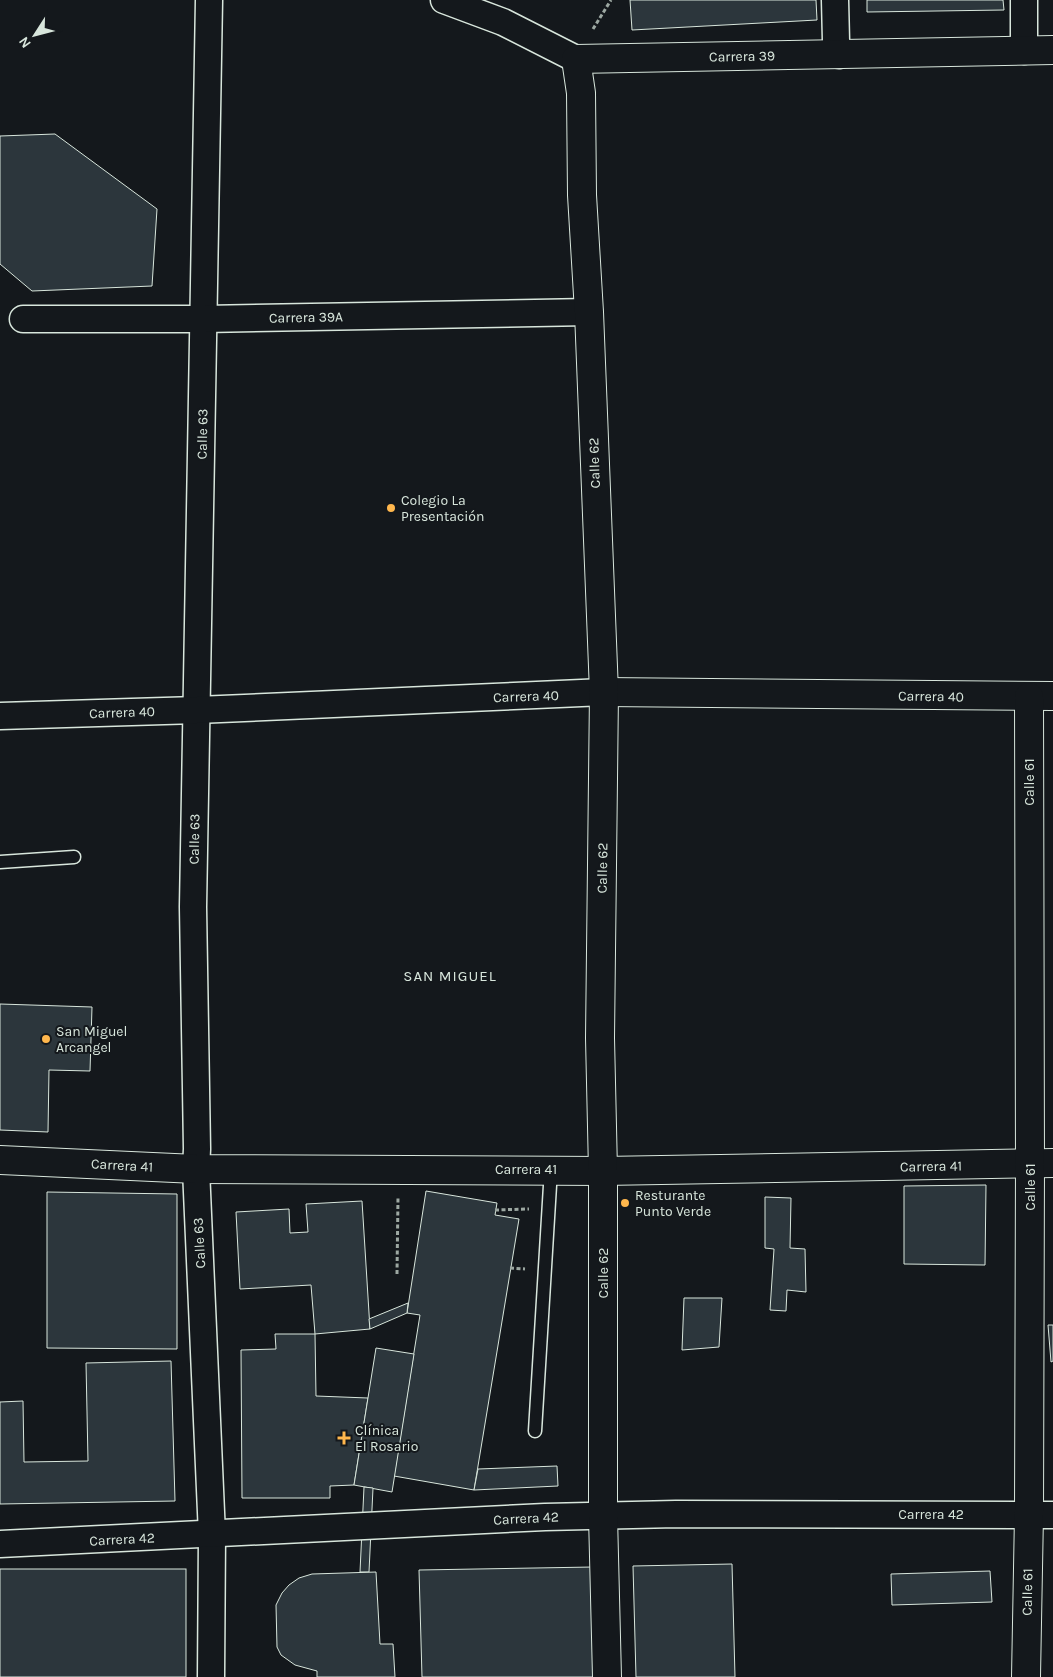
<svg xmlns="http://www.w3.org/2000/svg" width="1053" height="1677" font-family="Karla,sans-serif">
  <rect width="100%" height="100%" fill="#14181c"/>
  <g fill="#2c363c" stroke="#d8e6dc">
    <polygon points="630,0 816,0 817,20 632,30"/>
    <polygon points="867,0 1003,0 1004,10 867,12"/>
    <polygon points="55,134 157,209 152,286 32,291 0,264 0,136"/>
    <polygon points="0,1004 92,1007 90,1071 49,1070 48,1132 0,1130"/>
    <polygon points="986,1185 985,1265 904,1264 904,1186"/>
    <polygon points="426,1191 497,1203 495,1215 519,1219 474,1490 394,1476 420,1315 407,1313"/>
    <polygon points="47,1192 177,1194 177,1349 47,1348"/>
    <polygon points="765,1197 791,1198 790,1248 805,1249 806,1292 787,1290 786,1311 770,1310 774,1249 765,1248"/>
    <polygon points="362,1201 370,1329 315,1334 311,1285 240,1289 236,1212 289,1209 290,1233 308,1232 306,1204"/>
    <polygon points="684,1298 722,1298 719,1347 682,1350"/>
    <polygon points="408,1303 407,1313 370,1329 369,1319"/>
    <polygon points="1048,1325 1053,1325 1053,1361 1051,1362"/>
    <polygon points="275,1334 315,1334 316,1396 368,1398 354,1485 330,1486 330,1498 242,1498 241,1350 276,1349"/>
    <polygon points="376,1348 414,1354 392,1492 354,1485"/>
    <polygon points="171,1361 175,1501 0,1504 0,1402 23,1401 24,1462 88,1461 86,1363"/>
    <polygon points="557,1466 558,1486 474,1490 478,1469"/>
    <polygon points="364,1487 373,1488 369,1572 360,1572"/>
    <polygon points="732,1564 735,1677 636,1677 633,1566"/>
    <polygon points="593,1567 596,1677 422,1677 419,1570"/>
    <rect x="0" y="1569" width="186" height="108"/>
    <polygon points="990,1571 992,1602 892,1605 891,1574"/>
    <polygon points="376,1572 380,1644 393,1644 395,1677 317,1677 317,1671 295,1665 281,1655 277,1647 276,1605 282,1593 289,1585 299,1578 312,1574"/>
  </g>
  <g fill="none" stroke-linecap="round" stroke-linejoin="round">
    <g stroke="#d8e6dc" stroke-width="15">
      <g id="lane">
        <polyline points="0,862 74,857"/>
        <polyline points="535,1431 551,1169"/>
      </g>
    </g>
    <g stroke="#d8e6dc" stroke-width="29">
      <g id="street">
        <polyline points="209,0 193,907 197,1149 196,1169 212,1535 211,1677"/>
        <polyline points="444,0 503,22 576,59"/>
        <polyline points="835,0 836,41 839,55"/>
        <polyline points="1024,0 1024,51"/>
        <polyline points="23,319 204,319 589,312"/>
        <polyline points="0,716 197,710 604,692"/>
        <polyline points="0,1544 545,1517 676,1514 1053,1515"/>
      </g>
    </g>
    <g stroke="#d8e6dc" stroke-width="30">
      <g id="secondary">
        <polyline points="604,692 1053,696"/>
        <polyline points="0,1160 196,1169 603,1171 1053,1163"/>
        <polyline points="607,1677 603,1516 603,1171 600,1038 604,692 589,312 582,195 581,93 576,59 1053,50"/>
        <polyline points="1026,1677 1029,1514 1030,1164 1029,697"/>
      </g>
    </g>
    <g stroke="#9da8a2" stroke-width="3" stroke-dasharray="4 2.5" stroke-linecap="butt">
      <polyline points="593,29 611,0"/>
      <polyline points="495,1210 529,1209"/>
      <polyline points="510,1268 525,1269"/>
      <polyline points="397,1274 398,1197"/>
    </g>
    <use href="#lane" stroke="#14181c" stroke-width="12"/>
    <use href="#street" stroke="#14181c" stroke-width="26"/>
    <use href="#secondary" stroke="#14181c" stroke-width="28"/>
  </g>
  <g fill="#ffb74d" stroke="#14181c" stroke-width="2">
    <circle cx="391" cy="508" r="5"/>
    <circle cx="46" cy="1039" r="5"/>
    <circle cx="625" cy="1203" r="5"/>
    <path d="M341.5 1430.5h5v5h5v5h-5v5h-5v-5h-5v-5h5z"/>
  </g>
  <g text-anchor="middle" stroke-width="4" stroke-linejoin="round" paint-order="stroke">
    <g font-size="14" fill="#d8e6dc" stroke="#14181c">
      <text transform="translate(742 56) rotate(-1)" y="5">Carrera 39</text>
      <text transform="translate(306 317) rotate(-1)" y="5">Carrera 39A</text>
      <text transform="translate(202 434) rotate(-89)" y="5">Calle 63</text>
      <text transform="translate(594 463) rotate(-92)" y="5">Calle 62</text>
      <text transform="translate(526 696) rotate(-2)" y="5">Carrera 40</text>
      <text transform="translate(931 696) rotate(1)" y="5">Carrera 40</text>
      <text transform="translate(122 712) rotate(-2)" y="5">Carrera 40</text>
      <text transform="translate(1029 782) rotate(-90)" y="5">Calle 61</text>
      <text transform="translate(194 839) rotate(-89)" y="5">Calle 63</text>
      <text transform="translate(602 868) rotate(-89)" y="5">Calle 62</text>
      <text transform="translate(122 1165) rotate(3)" y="5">Carrera 41</text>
      <text transform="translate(931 1166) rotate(-1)" y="5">Carrera 41</text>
      <text x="526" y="1174">Carrera 41</text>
      <text transform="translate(1030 1187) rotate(-90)" y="5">Calle 61</text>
      <text transform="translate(199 1243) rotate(-93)" y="5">Calle 63</text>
      <text transform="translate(603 1273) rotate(-90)" y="5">Calle 62</text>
      <text x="931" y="1519">Carrera 42</text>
      <text transform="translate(526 1518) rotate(-3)" y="5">Carrera 42</text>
      <text transform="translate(122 1539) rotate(-3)" y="5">Carrera 42</text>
      <text transform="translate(1027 1592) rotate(-89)" y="5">Calle 61</text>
    </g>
    <g font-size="14" fill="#d8e6dc" stroke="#14181c" text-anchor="start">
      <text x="401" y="505">Colegio La<tspan x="401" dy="16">Presentación</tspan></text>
      <text x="56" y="1036">San Miguel<tspan x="56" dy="16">Arcangel</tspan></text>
      <text x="635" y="1200">Resturante<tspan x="635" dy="16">Punto Verde</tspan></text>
      <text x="355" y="1435">Clínica<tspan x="355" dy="16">El Rosario</tspan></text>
    </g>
    <g font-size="15" letter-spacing="1" fill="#d8e6dc" stroke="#14181c">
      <text x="450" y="981">SAN MIGUEL</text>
    </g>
  </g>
  <g transform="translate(35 35) rotate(234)" stroke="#14181c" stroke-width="4" paint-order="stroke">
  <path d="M0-4L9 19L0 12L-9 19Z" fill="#d8e6dc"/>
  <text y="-8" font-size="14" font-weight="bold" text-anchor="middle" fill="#d8e6dc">N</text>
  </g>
</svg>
